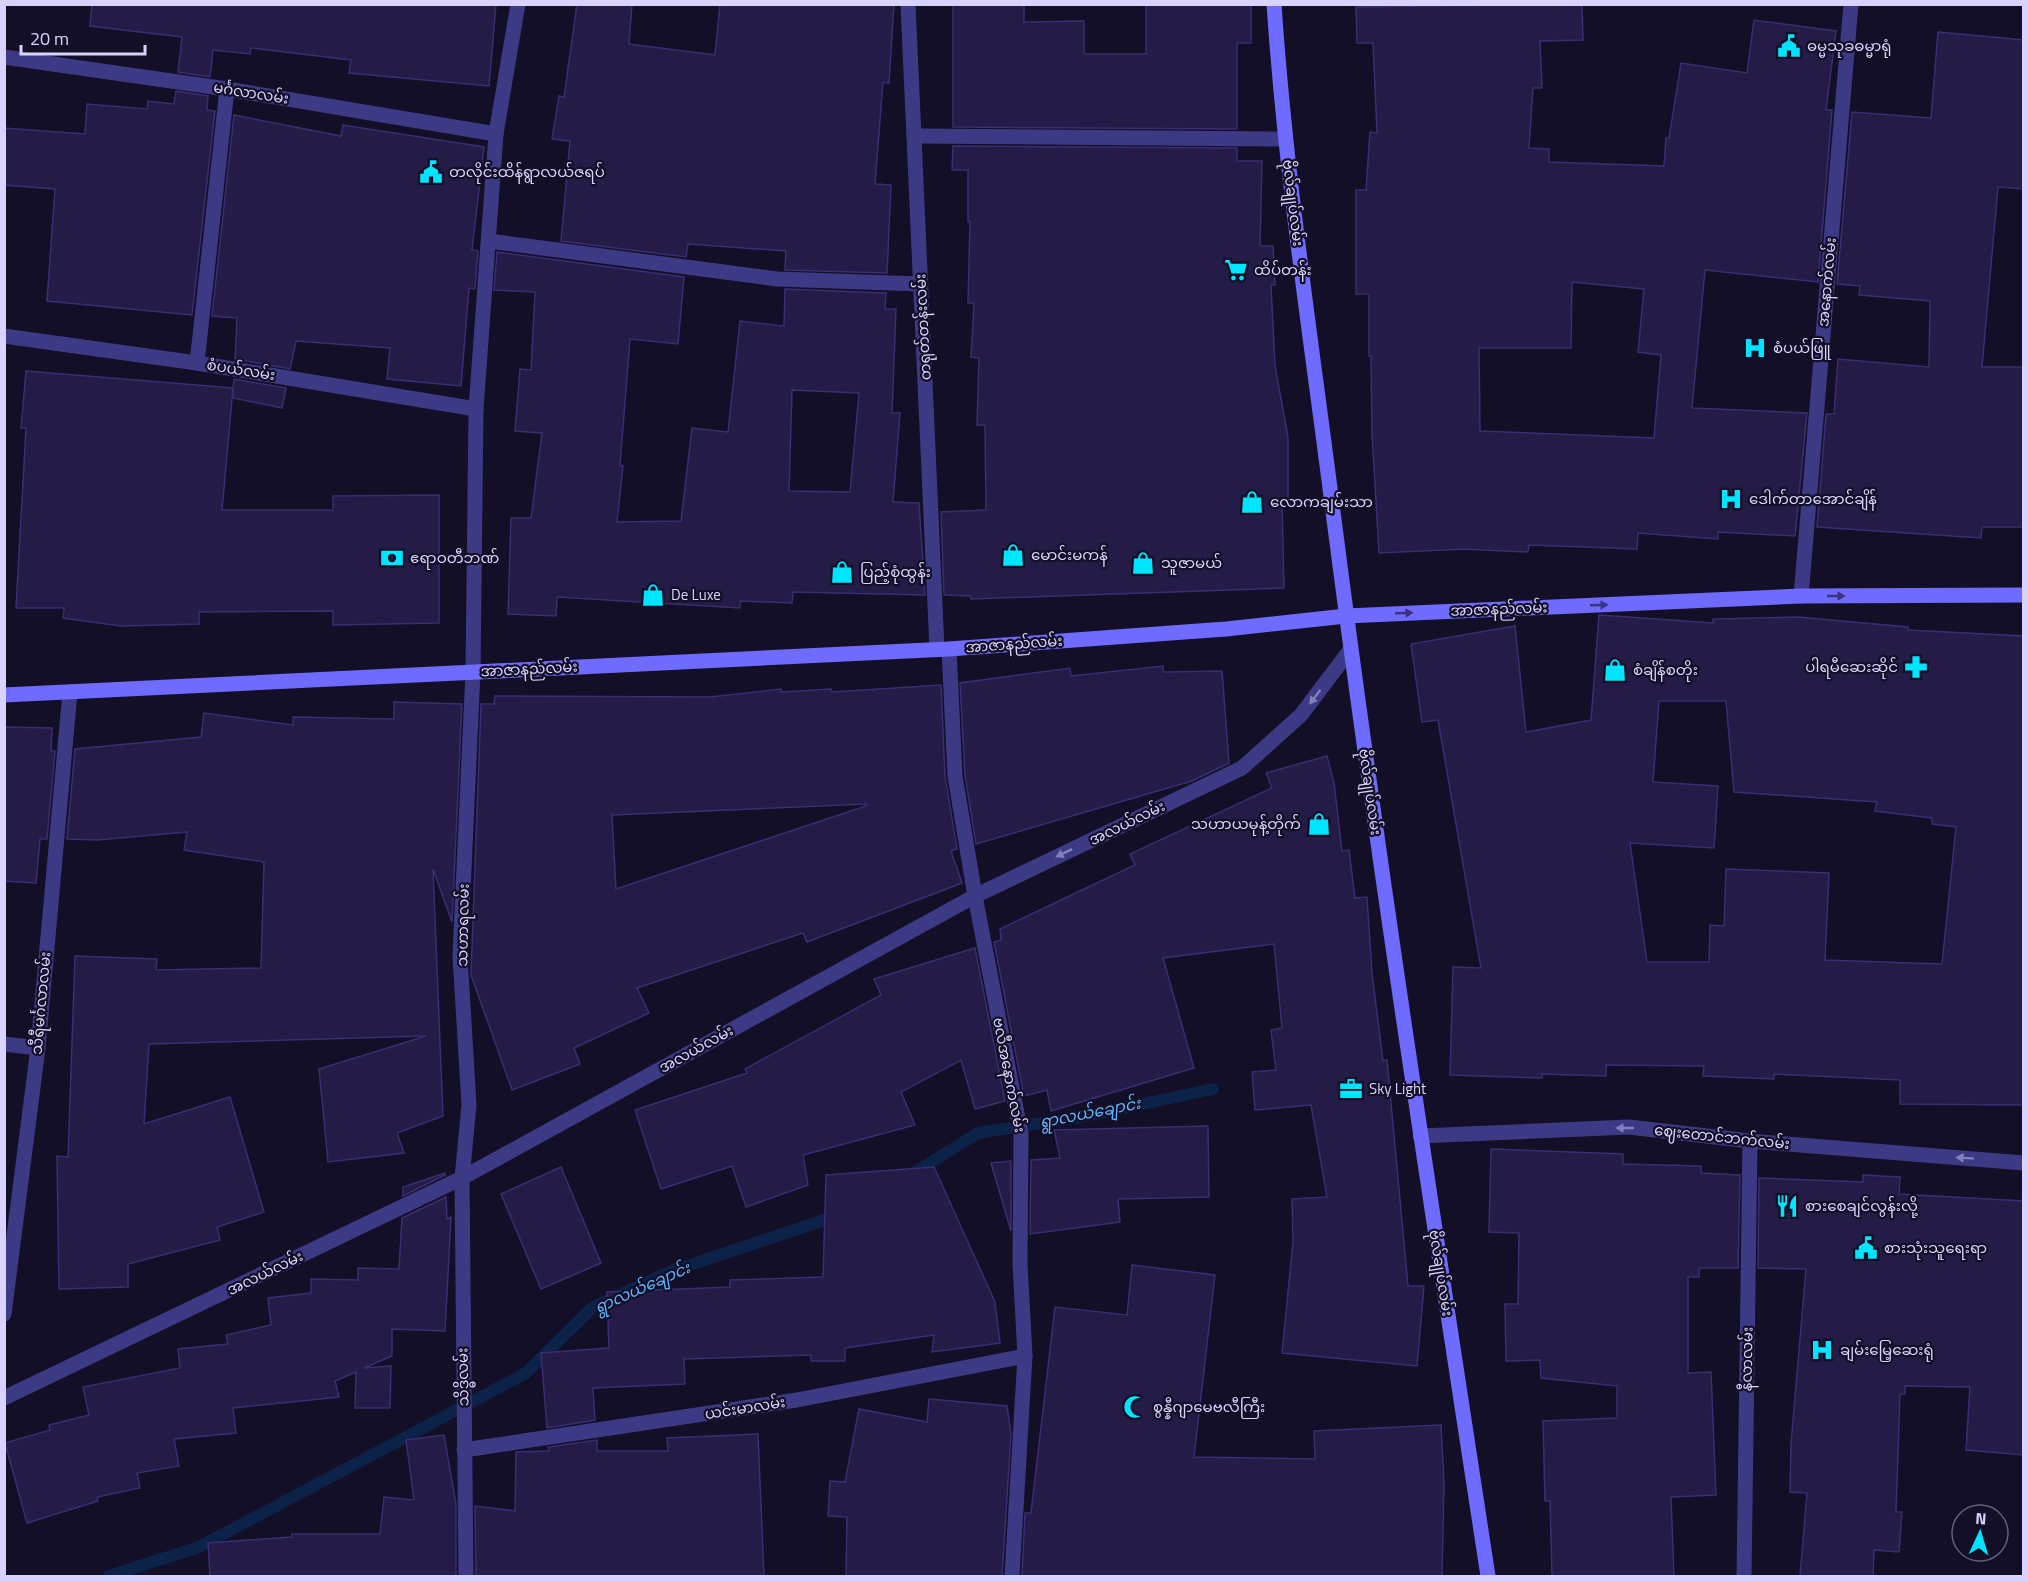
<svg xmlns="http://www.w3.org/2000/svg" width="2028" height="1581" font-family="'Titillium Web','Noto Sans Myanmar',sans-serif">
  <rect width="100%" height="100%" fill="#130f26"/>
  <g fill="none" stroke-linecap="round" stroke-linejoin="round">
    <g stroke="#0c2248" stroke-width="12">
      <polyline points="909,1176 978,1133 1086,1116 1213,1089"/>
      <polyline points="109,1576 199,1547 526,1373 593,1307 669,1272 839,1215"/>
    </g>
  </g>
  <g fill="#241b47" stroke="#3b2d73" stroke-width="1.5" fill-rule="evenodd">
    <polygon points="92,4 496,4 489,86 349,73 351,60 251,48 250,54 213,50 210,77 178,72 182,37 90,26"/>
    <polygon points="577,4 632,4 629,44 715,55 720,4 894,4 889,83 883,82 875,184 891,185 887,273 785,270 786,251 688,244 686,257 561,241 570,141 552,139 559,96 564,97"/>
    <polygon points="953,4 1024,4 1024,22 1084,21 1084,54 1146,54 1146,4 1251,4 1251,43 1237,43 1237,129 953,127"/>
    <path d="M1582,4L1583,40L1540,41L1542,88H1533L1529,148L1549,149V162L1664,166L1666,138H1669L1681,63L1747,73L1754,20L1836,31L1826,110H1832L1818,282L1705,270L1692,408L1807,413L1795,536L1718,532V539L1638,533L1637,549L1529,545L1528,552L1464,549L1379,553L1372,434L1371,356H1369V294H1356V190H1366L1370,132L1377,133L1373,43H1357L1356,7ZM1572,282L1644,289L1638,352L1661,355L1654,438L1480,431L1479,348H1571Z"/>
    <polygon points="1938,32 2024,40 2024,189 1998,187 1982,367 2024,367 2024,527 1982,527 1981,538 1817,527 1826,414 1834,414 1838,359 1929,367 1930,301 1859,295 1860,286 1837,284 1852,112 1931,118"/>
    <polygon points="176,91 208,96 207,110 215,111 192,315 47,301 55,189 4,185 4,128 85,134 87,104 147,109 148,101 174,104"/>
    <polygon points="234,115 341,136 343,125 484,147 472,250 478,251 475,289 469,288 461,386 387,379 390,348 296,341 290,369 235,359 237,318 212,316"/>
    <polygon points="953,146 1237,148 1237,161 1262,161 1260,246 1273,246 1275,285 1271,285 1275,366 1288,437 1288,501 1282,501 1284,588 971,599 971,596 944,595 941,512 986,510 985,425 977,425 979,358 971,357 974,303 968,303 970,222 968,222 968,170 952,170"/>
    <path d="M497,252L684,277L678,344L630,339L620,465L623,466L617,522L681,521L692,428L728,432L740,321L784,326L785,289L886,293L885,309H896L892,413H900L893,502L919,503L925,595L793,592L792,603L740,601V608L557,597L556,616L508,614L511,518H531L542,433L515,431L520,369L531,370L535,292L494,290ZM792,390L859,393L850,492L789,491Z"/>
    <polygon points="26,371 233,388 234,379 286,388 282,408 233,398 233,388 222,510 333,510 333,496 439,495 439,623 333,625 333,611 199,612 199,624 121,626 63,618 64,608 16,608 26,428 21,428"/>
    <path d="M1599,615L1713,623V619L1798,617L1908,627V630L2024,636V1105L1900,1104V1080L1774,1074V1079L1703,1076L1704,1066L1606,1065V1076L1542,1074V1078L1450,1075L1453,967L1481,968L1438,720L1422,722L1411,644L1515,626L1526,732L1591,720ZM1659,701H1726L1734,792L1877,802L1875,811L1932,818V824L1956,827L1942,964L1825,960L1829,873L1726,869L1724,926L1710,925L1709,962H1647L1630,843L1714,848L1718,786L1653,782Z"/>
    <polygon points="1163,666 1163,672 1222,671 1229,763 1192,781 976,844 965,775 960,683 1070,668 1071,676"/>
    <path d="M941,685L945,776L957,849L951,851L962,883L807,942L803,933L637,988L649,1013L574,1048L580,1064L512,1090L471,975L481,704H494L495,696L710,697L781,689V692L831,689L832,692ZM866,804V806L616,889L612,815Z"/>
    <polygon points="394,702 462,704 452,922 433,869 443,1116 397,1133 404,1153 328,1162 319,1069 426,1036 149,1044 144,1124 230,1097 264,1212 217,1227 220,1240 128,1264 128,1287 59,1289 57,1156 68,1157 75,956 157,959 156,970 261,968 264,862 184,850 187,832 97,840 67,839 75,749 201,737 204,713 293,725 293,717 394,719"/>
    <polygon points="4,727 52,728 51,751 55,751 47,839 40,839 36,883 4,881"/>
    <polygon points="1327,756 1334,783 1342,851 1349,850 1355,898 1367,897 1372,973 1383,1061 1387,1060 1408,1286 1424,1286 1417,1366 1282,1353 1293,1242 1292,1199 1327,1197 1311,1105 1255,1110 1252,1072 1276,1070 1271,1030 1282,1028 1274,944 1163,958 1194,1068 1051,1111 1047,1090 1024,1096 994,942 1001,940 1000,929 1135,865 1130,854 1272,788 1266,773"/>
    <polygon points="975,948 1005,1101 975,1109 961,1060 901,1092 915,1125 803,1155 808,1185 746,1207 732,1166 661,1189 635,1110 747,1073 745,1069 881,995 874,979"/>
    <polygon points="1208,1126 1209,1197 1118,1199 1120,1222 1030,1234 1031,1160 1060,1158 1054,1130"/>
    <polygon points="1491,1149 1623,1154 1623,1164 1701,1166 1701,1173 1740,1175 1738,1268 1699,1268 1699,1277 1688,1277 1688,1373 1711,1372 1716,1495 1671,1497 1674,1576 1552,1576 1550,1501 1545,1501 1543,1421 1617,1418 1617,1386 1541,1378 1540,1360 1506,1361 1505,1304 1518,1304 1519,1233 1489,1232"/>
    <polygon points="1011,1161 1011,1231 991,1163"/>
    <polygon points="561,1167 601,1263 541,1289 501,1194"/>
    <polygon points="934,1167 995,1302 1000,1343 932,1352 934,1335 845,1348 845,1361 811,1361 811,1355 684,1359 685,1384 593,1388 595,1420 547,1428 541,1353 609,1348 607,1292 730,1287 730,1280 823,1277 826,1175"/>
    <polygon points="445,1173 445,1175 403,1196 403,1187"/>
    <polygon points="1863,1175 1900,1177 1899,1194 2024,1201 2024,1455 1966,1450 1970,1387 1905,1386 1905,1394 1900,1394 1896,1512 1902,1512 1899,1552 1874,1550 1873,1576 1800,1576 1807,1493 1790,1492 1791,1444 1806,1269 1758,1268 1759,1178 1863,1182"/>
    <polygon points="446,1197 447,1219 451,1217 445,1331 392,1329 392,1356 364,1368 391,1366 390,1408 355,1408 356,1372 335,1381 339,1397 233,1408 236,1433 174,1439 179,1466 137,1473 140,1488 97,1497 98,1501 27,1523 5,1443 50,1430 49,1425 89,1415 83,1387 180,1368 178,1349 228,1344 226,1335 271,1325 268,1298 311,1293 311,1279 358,1280 358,1268 399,1269 402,1218"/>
    <polygon points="1132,1265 1215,1275 1194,1457 1315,1459 1314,1431 1441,1425 1444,1482 1442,1576 1022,1576 1025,1513 1031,1513 1055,1307 1127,1315"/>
    <polygon points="929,1399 1007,1406 1011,1434 1002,1576 846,1576 847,1517 828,1516 830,1481 845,1482 859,1409 927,1422"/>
    <polygon points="758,1434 764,1576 476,1576 475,1506 515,1511 516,1452 549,1451 548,1447 597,1440 597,1451 668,1451 667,1438"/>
    <polygon points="444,1435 456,1504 456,1576 210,1576 208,1543 292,1537 292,1534 380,1534 384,1497 414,1500 406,1440"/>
  </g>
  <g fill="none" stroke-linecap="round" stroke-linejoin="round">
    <g stroke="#3d3a85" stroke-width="15">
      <polyline points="908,4 937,649"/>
      <polyline points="4,57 227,89 496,134"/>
      <polyline points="914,136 1285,139"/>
      <polyline points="489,241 777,279 921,284"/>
      <polyline points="4,336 197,363 476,409"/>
      <polyline points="197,363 227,89"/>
      <polyline points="1801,596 1851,4"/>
      <polyline points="949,649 955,776 975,896 1021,1134 1020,1263 1025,1356 1012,1576"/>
      <polyline points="4,1044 38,1048"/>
      <polyline points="1420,1136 1629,1127 1750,1141 2024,1163"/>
      <polyline points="4,1314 38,1048 70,692"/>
      <polyline points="4,1398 462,1178 975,896 1242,768 1301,715 1350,650"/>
      <polyline points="464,1450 797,1400 1025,1356"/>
      <polyline points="466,1576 462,1178 469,1105 460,956 473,672 476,409 496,134 518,4"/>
      <polyline points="1744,1576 1750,1141"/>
    </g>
    <g stroke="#6f6bff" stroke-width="15">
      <path d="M1274,4C1285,169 1310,332 1331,496C1377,857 1433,1217 1488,1576"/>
      <polyline points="4,695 949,649 1226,629 1346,616 1801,596 2024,595"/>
    </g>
  </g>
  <defs><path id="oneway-solid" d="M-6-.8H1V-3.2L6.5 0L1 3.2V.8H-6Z" transform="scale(1.5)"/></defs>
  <g fill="#38347d">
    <use href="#oneway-solid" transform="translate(1836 596)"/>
    <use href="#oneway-solid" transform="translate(1599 605) rotate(-2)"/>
    <use href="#oneway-solid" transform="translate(1404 613) rotate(-2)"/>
  </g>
  <g fill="#837fbc">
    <use href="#oneway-solid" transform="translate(1315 697) rotate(127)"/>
    <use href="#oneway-solid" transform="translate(1064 853) rotate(154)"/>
    <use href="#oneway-solid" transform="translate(1625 1128) rotate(-180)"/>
    <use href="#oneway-solid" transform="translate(1965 1158) rotate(-176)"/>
  </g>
  <defs>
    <g id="civic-bare" transform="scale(1.8)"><path d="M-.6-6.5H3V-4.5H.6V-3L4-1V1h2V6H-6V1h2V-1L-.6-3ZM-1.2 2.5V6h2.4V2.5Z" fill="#00e5ff" stroke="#130f26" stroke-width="2.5" paint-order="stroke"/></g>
    <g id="supermarket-bare" transform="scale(1.8)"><path d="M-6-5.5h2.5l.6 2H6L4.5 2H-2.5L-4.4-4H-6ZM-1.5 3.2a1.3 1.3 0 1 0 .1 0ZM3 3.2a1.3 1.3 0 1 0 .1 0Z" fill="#00e5ff" stroke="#130f26" stroke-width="2.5" paint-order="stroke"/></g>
    <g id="hospital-bare" transform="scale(1.8)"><path d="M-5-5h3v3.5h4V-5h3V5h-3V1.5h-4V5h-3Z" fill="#00e5ff" stroke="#130f26" stroke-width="2.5" paint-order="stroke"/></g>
    <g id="shop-bare" transform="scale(1.8)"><path d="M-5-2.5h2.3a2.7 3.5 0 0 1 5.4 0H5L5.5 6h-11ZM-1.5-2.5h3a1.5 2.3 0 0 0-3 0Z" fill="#00e5ff" stroke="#130f26" stroke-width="2.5" paint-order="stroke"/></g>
    <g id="bank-bare" transform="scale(1.8)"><path d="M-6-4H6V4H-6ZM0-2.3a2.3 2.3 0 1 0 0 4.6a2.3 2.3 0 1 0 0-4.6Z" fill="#00e5ff" stroke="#130f26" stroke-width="2.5" paint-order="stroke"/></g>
    <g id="pharmacy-bare" transform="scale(1.8)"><path d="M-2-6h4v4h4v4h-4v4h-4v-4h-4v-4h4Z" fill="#00e5ff" stroke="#130f26" stroke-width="2.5" paint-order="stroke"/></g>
    <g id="office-bare" transform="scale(1.8)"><path d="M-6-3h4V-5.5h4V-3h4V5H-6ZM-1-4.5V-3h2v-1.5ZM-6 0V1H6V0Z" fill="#00e5ff" stroke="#130f26" stroke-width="2.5" paint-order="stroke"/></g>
    <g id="restaurant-bare" transform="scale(1.8)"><path d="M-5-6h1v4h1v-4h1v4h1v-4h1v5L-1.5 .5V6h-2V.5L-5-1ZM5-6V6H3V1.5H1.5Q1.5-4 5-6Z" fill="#00e5ff" stroke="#130f26" stroke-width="2.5" paint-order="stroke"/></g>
    <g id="mosque-bare" transform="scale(1.8)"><path d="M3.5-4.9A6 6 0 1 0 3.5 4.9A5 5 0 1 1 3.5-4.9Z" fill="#00e5ff" stroke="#130f26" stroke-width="2.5" paint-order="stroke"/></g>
  </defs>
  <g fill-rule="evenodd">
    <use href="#civic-bare" x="1789" y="46"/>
    <use href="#civic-bare" x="431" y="172"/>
    <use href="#supermarket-bare" x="1236" y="270"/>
    <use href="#hospital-bare" x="1755" y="348"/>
    <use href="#hospital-bare" x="1731" y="499"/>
    <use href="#shop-bare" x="1252" y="502"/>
    <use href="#shop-bare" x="1013" y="555"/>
    <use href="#bank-bare" x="392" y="558"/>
    <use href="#shop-bare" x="1143" y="563"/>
    <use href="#shop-bare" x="842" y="572"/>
    <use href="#shop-bare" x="653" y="595"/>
    <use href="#pharmacy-bare" x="1916" y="667"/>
    <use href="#shop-bare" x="1615" y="670"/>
    <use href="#shop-bare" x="1319" y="824"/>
    <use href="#office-bare" x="1351" y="1089"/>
    <use href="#restaurant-bare" x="1787" y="1206"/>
    <use href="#civic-bare" x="1866" y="1248"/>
    <use href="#hospital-bare" x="1822" y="1350"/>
    <use href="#mosque-bare" x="1135" y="1407"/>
  </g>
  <g text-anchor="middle" stroke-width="4.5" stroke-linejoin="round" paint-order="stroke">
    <g font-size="15" fill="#d9d4ff" stroke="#130f26" text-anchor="start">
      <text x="1807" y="51">ဓမ္မသုခဓမ္မာရုံ</text>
      <text x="449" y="177">တလိုင်းထိန်ရွာလယ်ဇရပ်</text>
      <text x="1254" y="275">ထိပ်တန်း</text>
      <text x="1773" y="353">စံပယ်ဖြူ</text>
      <text x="1749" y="504">ဒေါက်တာအောင်ချိန်</text>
      <text x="1270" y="507">လောကချမ်းသာ</text>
      <text x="1031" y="560">မောင်းမကန်</text>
      <text x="410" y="563">ဧရာဝတီဘဏ်</text>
      <text x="1161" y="568">သူဇာမယ်</text>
      <text x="860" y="577">ပြည့်စုံထွန်း</text>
      <text x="671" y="600">De Luxe</text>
      <text x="1898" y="672" text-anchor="end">ပါရမီဆေးဆိုင်</text>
      <text x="1633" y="675">စံချိန်စတိုး</text>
      <text x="1301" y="829" text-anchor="end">သဟာယမုန့်တိုက်</text>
      <text x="1369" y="1094">Sky Light</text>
      <text x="1805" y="1211">စားစေချင်လွန်းလို့</text>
      <text x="1884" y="1253">စားသုံးသူရေးရာ</text>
      <text x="1840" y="1355">ချမ်းမြေ့ဆေးရုံ</text>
      <text x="1153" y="1412">စွန္နီဂျာမေဗလီကြီး</text>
    </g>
    <g font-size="15" fill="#d9d4ff" stroke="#130f26">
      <text transform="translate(251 93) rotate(9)" y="5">မင်္ဂလာလမ်း</text>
      <text transform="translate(1293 203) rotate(83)" y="5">ဗိုလ်ချုပ်လမ်း</text>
      <text transform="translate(1827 282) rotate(-85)" y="5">အနောက်လမ်း</text>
      <text transform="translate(923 327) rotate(-93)" y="5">တရုတ်တန်းလမ်း</text>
      <text transform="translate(241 370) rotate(9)" y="5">စံပယ်လမ်း</text>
      <text transform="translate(1499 609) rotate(-2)" y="5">အာဇာနည်လမ်း</text>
      <text transform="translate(1014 644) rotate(-4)" y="5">အာဇာနည်လမ်း</text>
      <text transform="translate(529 669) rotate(-3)" y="5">အာဇာနည်လမ်း</text>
      <text transform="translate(1370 792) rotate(82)" y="5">ဗိုလ်ချုပ်လမ်း</text>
      <text transform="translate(1127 823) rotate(-26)" y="5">အလယ်လမ်း</text>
      <text transform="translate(463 925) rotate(-89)" y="5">သဟာရလမ်း</text>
      <text transform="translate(41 1003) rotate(-85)" y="5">သီရီမင်္ဂလာလမ်း</text>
      <text transform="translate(696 1049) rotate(-29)" y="5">အလယ်လမ်း</text>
      <text transform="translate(1009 1075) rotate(79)" y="5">ဗလီအနောက်လမ်း</text>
      <text transform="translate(1722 1137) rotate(6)" y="5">ဈေးတောင်ဘက်လမ်း</text>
      <text transform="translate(265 1273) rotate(-26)" y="5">အလယ်လမ်း</text>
      <text transform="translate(1441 1273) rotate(81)" y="5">ဗိုလ်ချုပ်လမ်း</text>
      <text transform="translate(1747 1359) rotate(-89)" y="5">နီလာလမ်း</text>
      <text transform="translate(463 1377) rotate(-91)" y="5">သိဒ္ဓိလမ်း</text>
      <text transform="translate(745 1408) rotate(-9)" y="5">ယင်းမာလမ်း</text>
    </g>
    <g font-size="16" font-style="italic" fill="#62b6ff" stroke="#130f26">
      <text transform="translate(1090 1112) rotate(-11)" y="6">ရွာလယ်ချောင်း</text>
      <text transform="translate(642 1287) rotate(-24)" y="6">ရွာလယ်ချောင်း</text>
    </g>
  </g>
  <rect width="2028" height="1581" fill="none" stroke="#d9d4ff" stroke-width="12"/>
  <g transform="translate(1980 1533) rotate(4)"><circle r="28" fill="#130f26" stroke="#625e7d" stroke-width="1.5"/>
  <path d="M0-4.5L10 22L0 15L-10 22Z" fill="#00e5ff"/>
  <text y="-9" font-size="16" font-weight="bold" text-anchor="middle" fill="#d9d4ff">N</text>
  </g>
  <path d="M21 45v9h124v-9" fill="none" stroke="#d9d4ff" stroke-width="3"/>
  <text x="30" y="45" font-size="18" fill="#d9d4ff" stroke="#130f26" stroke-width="4.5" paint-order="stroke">20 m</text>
</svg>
